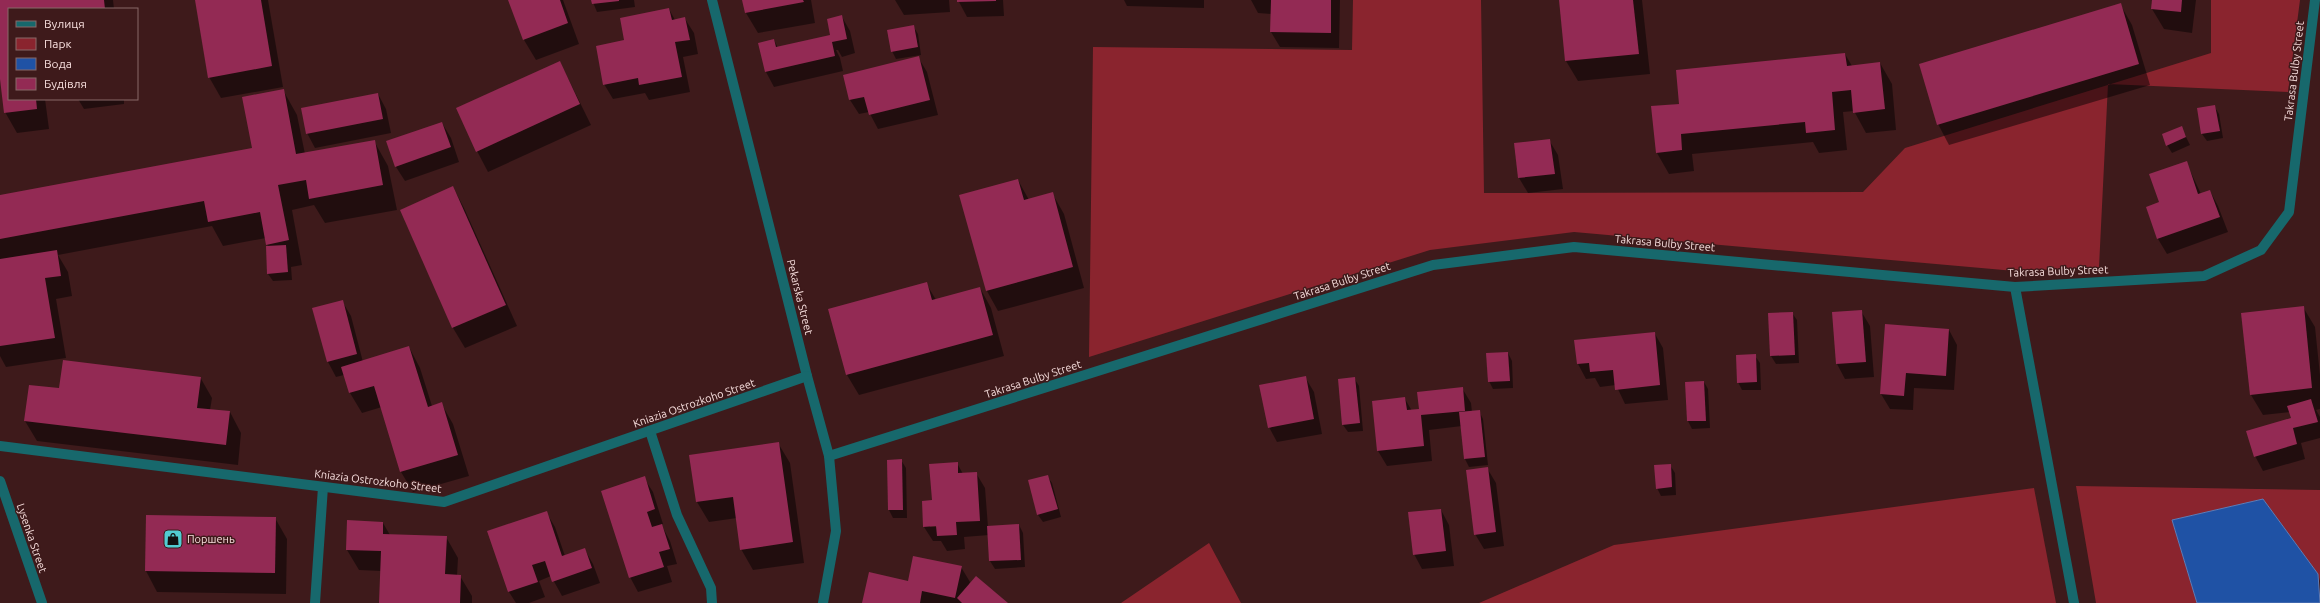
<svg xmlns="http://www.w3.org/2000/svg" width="2320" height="603" font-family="Ubuntu,sans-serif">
  <rect width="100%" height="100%" fill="#3e1a1b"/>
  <g fill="#8a242e">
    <polygon points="1353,0 1481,0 1484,193 1863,192 1905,148 2211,53 2211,0 2300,0 2288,92 2108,84 2099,267 2015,271 1574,232 1430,250 1089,357 1093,47 1352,50"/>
    <polygon points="2076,486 2320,490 2320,581 2318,574 2263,499 2172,520 2197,603 2096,603"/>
    <polygon points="2034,488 2056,603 1479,603 1614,545"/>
    <polygon points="1209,543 1241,603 1121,603"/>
  </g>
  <polygon fill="#1f52a5" stroke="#607cb6" points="2263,499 2318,574 2320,603 2197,603 2172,520"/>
  <g fill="#0007" fill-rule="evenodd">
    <polygon points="0,0 113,0 114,9 9,9 9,99 45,99 49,129 17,133 5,112 0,70"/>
    <polygon points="196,0 268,0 283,87 221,98 209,77"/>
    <polygon points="509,0 563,0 579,44 536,60 524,40"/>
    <polygon points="592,0 634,0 635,7 597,12"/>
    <polygon points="743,0 811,0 815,23 758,33 746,13"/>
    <polygon points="895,0 949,0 950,12 904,15"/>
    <polygon points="958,0 1003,0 1004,16 967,17"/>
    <polygon points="1124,0 1204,0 1204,8 1127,6"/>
    <polygon points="1251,0 1340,0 1339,48 1280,47 1271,32 1271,14 1258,13"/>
    <polygon points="1560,0 1642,0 1650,74 1578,81 1566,61"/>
    <polygon points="2153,0 2196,0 2192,33 2164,29 2152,9"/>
    <polygon points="2120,4 2132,25 2150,85 1949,145 1938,124"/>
    <polygon points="669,9 675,20 685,19 694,33 698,54 683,57 690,92 649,100 645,93 613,99 604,84"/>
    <polygon points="842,17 850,31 855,53 842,57 838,50 836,50 840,58 843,71 774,87 766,72 759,43 774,40 778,48 832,36"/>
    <polygon points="913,26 918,34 921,55 896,59 892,51"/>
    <polygon points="1845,54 1852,66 1880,63 1892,84 1896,130 1866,133 1854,111 1843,112 1847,150 1819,153 1813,142 1692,154 1694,171 1669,174 1657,153 1653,107 1680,104"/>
    <polygon points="918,57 927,72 938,115 878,129 869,112 859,114 850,100"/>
    <polygon points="560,62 591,125 488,172 477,151"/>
    <polygon points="283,90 297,115 305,154 374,141 388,166 397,210 325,223 314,205 292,210 302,265 291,267 292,280 273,281 268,274 268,247 266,238 223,246 212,226 58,255 68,272 72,296 56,299 66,358 6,367 0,356 0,196 253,149"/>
    <polygon points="378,94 386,109 391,133 315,148 307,133"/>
    <polygon points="78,99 124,99 124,104 84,109"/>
    <polygon points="2214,106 2219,114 2223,138 2207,141 2202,134 2198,109"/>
    <polygon points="442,123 451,138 459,162 405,181 396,167"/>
    <polygon points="2181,127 2190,145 2172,153 2167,145"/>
    <polygon points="1549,140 1558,155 1563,189 1528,193 1519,178"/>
    <polygon points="2186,162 2201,194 2210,191 2218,206 2228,232 2167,254 2158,239 2147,208 2160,203"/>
    <polygon points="1018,180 1029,200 1052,193 1064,214 1084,288 998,311 987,291 960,196"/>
    <polygon points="453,187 464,208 517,326 465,348 453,328 401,210"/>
    <polygon points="926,283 936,300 980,288 991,308 1004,356 859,395 847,375"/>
    <polygon points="342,301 351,316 363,362 409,347 420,368 432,406 441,403 453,424 469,476 413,492 401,472 382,407 362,413 350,393 344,375 336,377 328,362"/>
    <polygon points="2303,307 2315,327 2320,375 2320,409 2316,410 2320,417 2320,438 2301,443 2305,459 2263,471 2255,456 2292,419 2290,412 2263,415 2251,395"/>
    <polygon points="1861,311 1870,326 1874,377 1845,379 1837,364"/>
    <polygon points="1792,313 1797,320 1799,363 1776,364 1771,356 1769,314"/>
    <polygon points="1949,330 1957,345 1954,390 1914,388 1913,410 1890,409 1881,394"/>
    <polygon points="1655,334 1663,348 1668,400 1625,404 1616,385 1600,387 1595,378 1586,379 1578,364"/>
    <polygon points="1508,353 1512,361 1513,388 1493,389 1489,381"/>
    <polygon points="1755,356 1760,363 1761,390 1742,390 1738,382"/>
    <polygon points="200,377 212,398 210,410 230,412 241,433 238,465 37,441 25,421"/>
    <polygon points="1305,377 1314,392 1322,434 1277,442 1269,427"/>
    <polygon points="1354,378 1359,386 1363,431 1348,432 1343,425"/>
    <polygon points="1704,382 1708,389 1710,428 1692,429 1688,421 1686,383"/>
    <polygon points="1462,388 1471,403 1472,412 1479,411 1483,419 1488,465 1469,467 1465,459 1462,426 1429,430 1432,461 1387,466 1378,451 1405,399 1412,411 1420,410"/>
    <polygon points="778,443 790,463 804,563 753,570 741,549 737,518 709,522 697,502"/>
    <polygon points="888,460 901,460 906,468 907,518 893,518 889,510"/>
    <path d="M957,463L963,474L976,473L985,488L988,527L1019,525L1023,533L1025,567L995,569L990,561L989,535L964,537L965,549L947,551L941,541H933L924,527L933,501ZM930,525H941V527H930Z"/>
    <polygon points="1670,465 1675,473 1676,495 1661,496 1657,488"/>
    <polygon points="1487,468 1496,483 1504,546 1484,549 1475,534"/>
    <polygon points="1047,476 1052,483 1061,517 1043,522 1038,515 1029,481"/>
    <polygon points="644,478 653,492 663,524 661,524 670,541 677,564 667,566 672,582 638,592 630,577"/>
    <polygon points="1441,510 1449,525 1454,566 1422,569 1414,554"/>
    <polygon points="546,512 555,527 565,556 585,550 593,564 600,583 562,596 551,576 539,581 545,597 529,603 516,603 509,592 489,531"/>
    <polygon points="147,516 275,518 287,539 286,594 157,592 146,571"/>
    <polygon points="383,523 390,535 446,537 458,558 457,576 460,576 472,596 472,603 380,603 381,571 359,570 347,550"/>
    <polygon points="961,567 970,582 969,586 1006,603 863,603 908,582"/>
  </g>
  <g fill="#932a54">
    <polygon points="0,0 104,0 105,9 9,9 9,99 36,99 37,109 4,113 0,79"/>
    <polygon points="195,0 261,0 272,66 208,78"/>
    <polygon points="508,0 560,0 568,23 523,40"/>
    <polygon points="591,0 619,0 619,1 592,4"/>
    <polygon points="742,0 803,0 804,2 745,13"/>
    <polygon points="957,0 996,0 996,1 957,2"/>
    <polygon points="1271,0 1331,0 1331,33 1270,32"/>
    <polygon points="1559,0 1633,0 1639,54 1565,61"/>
    <polygon points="2152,0 2182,0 2181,12 2151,9"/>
    <polygon points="2121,3 2139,64 1937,125 1919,64"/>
    <polygon points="669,8 672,20 685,17 690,40 675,42 682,77 639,85 638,78 603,85 596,46 624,40 620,18"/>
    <polygon points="842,15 847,39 832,42 835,56 765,72 758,43 774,39 776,47 830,35 827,19"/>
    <polygon points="914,25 918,47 891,52 887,30"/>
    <polygon points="1845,53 1847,66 1880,62 1885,109 1853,113 1851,90 1832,92 1835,130 1806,133 1805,122 1681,134 1682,150 1656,153 1651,106 1679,104 1676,70"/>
    <polygon points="919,56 930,100 869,115 864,97 849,100 843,75"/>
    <polygon points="560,61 580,104 476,152 456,108"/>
    <polygon points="284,89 296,154 375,140 383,185 309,199 306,180 278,185 289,240 266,245 260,212 208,222 204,201 0,239 0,195 252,148 242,97"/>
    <polygon points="378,93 383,119 306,134 301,108"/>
    <polygon points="2215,105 2220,131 2201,134 2197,108"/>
    <polygon points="442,122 451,147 395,167 386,141"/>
    <polygon points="2182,126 2186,137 2166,146 2162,134"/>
    <polygon points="1550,139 1555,174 1518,178 1514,143"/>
    <polygon points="2187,161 2198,194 2210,190 2220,217 2157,239 2146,207 2159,202 2149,174"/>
    <polygon points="1018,179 1024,200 1053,192 1073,267 986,291 959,195"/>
    <polygon points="453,186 506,305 452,328 400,210"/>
    <polygon points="286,245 288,272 267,274 266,246"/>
    <polygon points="57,250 61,276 45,278 55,338 0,346 0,259"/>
    <polygon points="927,282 932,300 980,287 993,335 846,375 828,309"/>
    <polygon points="343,300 357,354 327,362 312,308"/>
    <polygon points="2304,306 2312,388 2250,395 2241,313"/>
    <polygon points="1862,310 1866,362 1836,364 1832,312"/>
    <polygon points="1793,312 1795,355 1770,356 1768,313"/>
    <polygon points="1885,324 1949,329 1946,376 1906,373 1904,396 1880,394"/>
    <polygon points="1655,332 1660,385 1615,390 1613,370 1590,372 1589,363 1577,364 1574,340"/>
    <polygon points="409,346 428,407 442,402 458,455 400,472 374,386 349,393 341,367"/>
    <polygon points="1508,352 1510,381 1488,382 1486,353"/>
    <polygon points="1756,354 1757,382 1737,383 1736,355"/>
    <polygon points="63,360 201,377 197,408 230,411 226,445 24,421 29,385 59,388"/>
    <polygon points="1306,376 1314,419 1268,428 1259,385"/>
    <polygon points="1355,377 1360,423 1342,425 1338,379"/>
    <polygon points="1704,381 1706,421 1687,421 1685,382"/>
    <polygon points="1463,387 1465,411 1421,415 1424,446 1377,451 1372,401 1405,397 1407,410 1419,409 1417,392"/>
    <polygon points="2311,399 2318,422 2293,428 2297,444 2254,457 2246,431 2291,418 2287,406"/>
    <polygon points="1480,410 1485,457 1464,459 1459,412"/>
    <polygon points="779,442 793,542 740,550 733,497 696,502 689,455"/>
    <polygon points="902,459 903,510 888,510 887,460"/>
    <polygon points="958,462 958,473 977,472 980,521 956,522 957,535 937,536 936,526 923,527 922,501 932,500 929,464"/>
    <polygon points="1671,464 1672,487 1656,489 1654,465"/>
    <polygon points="1488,467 1496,532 1474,535 1466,470"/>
    <polygon points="1048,475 1058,509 1037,515 1028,480"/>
    <polygon points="645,476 655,509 647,512 652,527 662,524 670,549 659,552 664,567 629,578 601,491"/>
    <polygon points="1441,509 1446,551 1413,555 1408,512"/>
    <polygon points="547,511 562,556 585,548 592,568 552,582 545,561 532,565 538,582 508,592 487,531"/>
    <polygon points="146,515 276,517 275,573 145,571"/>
    <polygon points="347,520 383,522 383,534 447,536 445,574 461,575 460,603 379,603 381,551 346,550"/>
    <polygon points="1019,524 1021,560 989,561 987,526"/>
    <polygon points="913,556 962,566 955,598 922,591 920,603 862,603 869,572 908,581"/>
    <polygon points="976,576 1008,603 962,603 957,598"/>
  </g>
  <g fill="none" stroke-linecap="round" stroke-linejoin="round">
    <g stroke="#17686c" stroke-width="10">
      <polyline points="2015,287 2074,603"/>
      <polyline points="650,431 677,515 711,588 712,603"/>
      <polyline points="315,603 323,487"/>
    </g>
    <g stroke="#17686c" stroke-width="10">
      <polyline points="712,0 807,376 829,456 836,531 823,603"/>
      <polyline points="0,446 444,502 807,376"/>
      <polyline points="829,456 1433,265 1574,247 2015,287 2204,276 2261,250 2289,212 2315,0"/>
      <polyline points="0,481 42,603"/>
    </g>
  </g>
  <defs>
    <g id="shop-square" transform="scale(1)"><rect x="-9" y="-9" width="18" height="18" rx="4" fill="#51ccd2" stroke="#3e1a1b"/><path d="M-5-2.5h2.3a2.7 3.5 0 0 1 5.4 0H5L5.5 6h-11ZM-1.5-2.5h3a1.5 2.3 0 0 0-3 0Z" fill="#111"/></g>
  </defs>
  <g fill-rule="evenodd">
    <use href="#shop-square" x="173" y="539"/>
  </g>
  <g text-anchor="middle" stroke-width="3" stroke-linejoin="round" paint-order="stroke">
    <g font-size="11" fill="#f7dedd" stroke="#3e1a1b">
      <text transform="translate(2294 71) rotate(-83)" y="4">Takrasa Bulby Street</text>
      <text transform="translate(1665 243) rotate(5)" y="4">Takrasa Bulby Street</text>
      <text transform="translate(2058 271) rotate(-2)" y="4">Takrasa Bulby Street</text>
      <text transform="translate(1342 281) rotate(-18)" y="4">Takrasa Bulby Street</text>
      <text transform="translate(800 297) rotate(76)" y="4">Pekarska Street</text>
      <text transform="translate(1033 379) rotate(-18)" y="4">Takrasa Bulby Street</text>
      <text transform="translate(694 403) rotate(-19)" y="4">Kniazia Ostrozkoho Street</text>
      <text transform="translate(378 481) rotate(7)" y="4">Kniazia Ostrozkoho Street</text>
      <text transform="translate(32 538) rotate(71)" y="4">Lysenka Street</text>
    </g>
    <g font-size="11" fill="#f7dedd" stroke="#3e1a1b" text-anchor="start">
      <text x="187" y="543">Поршень</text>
    </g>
  </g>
  <rect x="8" y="8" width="130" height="92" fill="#3e1a1b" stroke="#886869"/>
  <rect x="16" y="21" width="20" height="6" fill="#17686c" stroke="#886869"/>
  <text x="44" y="28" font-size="12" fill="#f7dedd">Вулиця</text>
  <rect x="16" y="38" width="20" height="12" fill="#8a242e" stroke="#886869"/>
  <text x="44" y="48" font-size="12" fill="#f7dedd">Парк</text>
  <rect x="16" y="58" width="20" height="12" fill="#1f52a5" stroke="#886869"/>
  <text x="44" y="68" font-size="12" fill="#f7dedd">Вода</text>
  <rect x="16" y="78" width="20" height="12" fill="#932a54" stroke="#886869"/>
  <text x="44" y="88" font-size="12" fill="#f7dedd">Будівля</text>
</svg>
